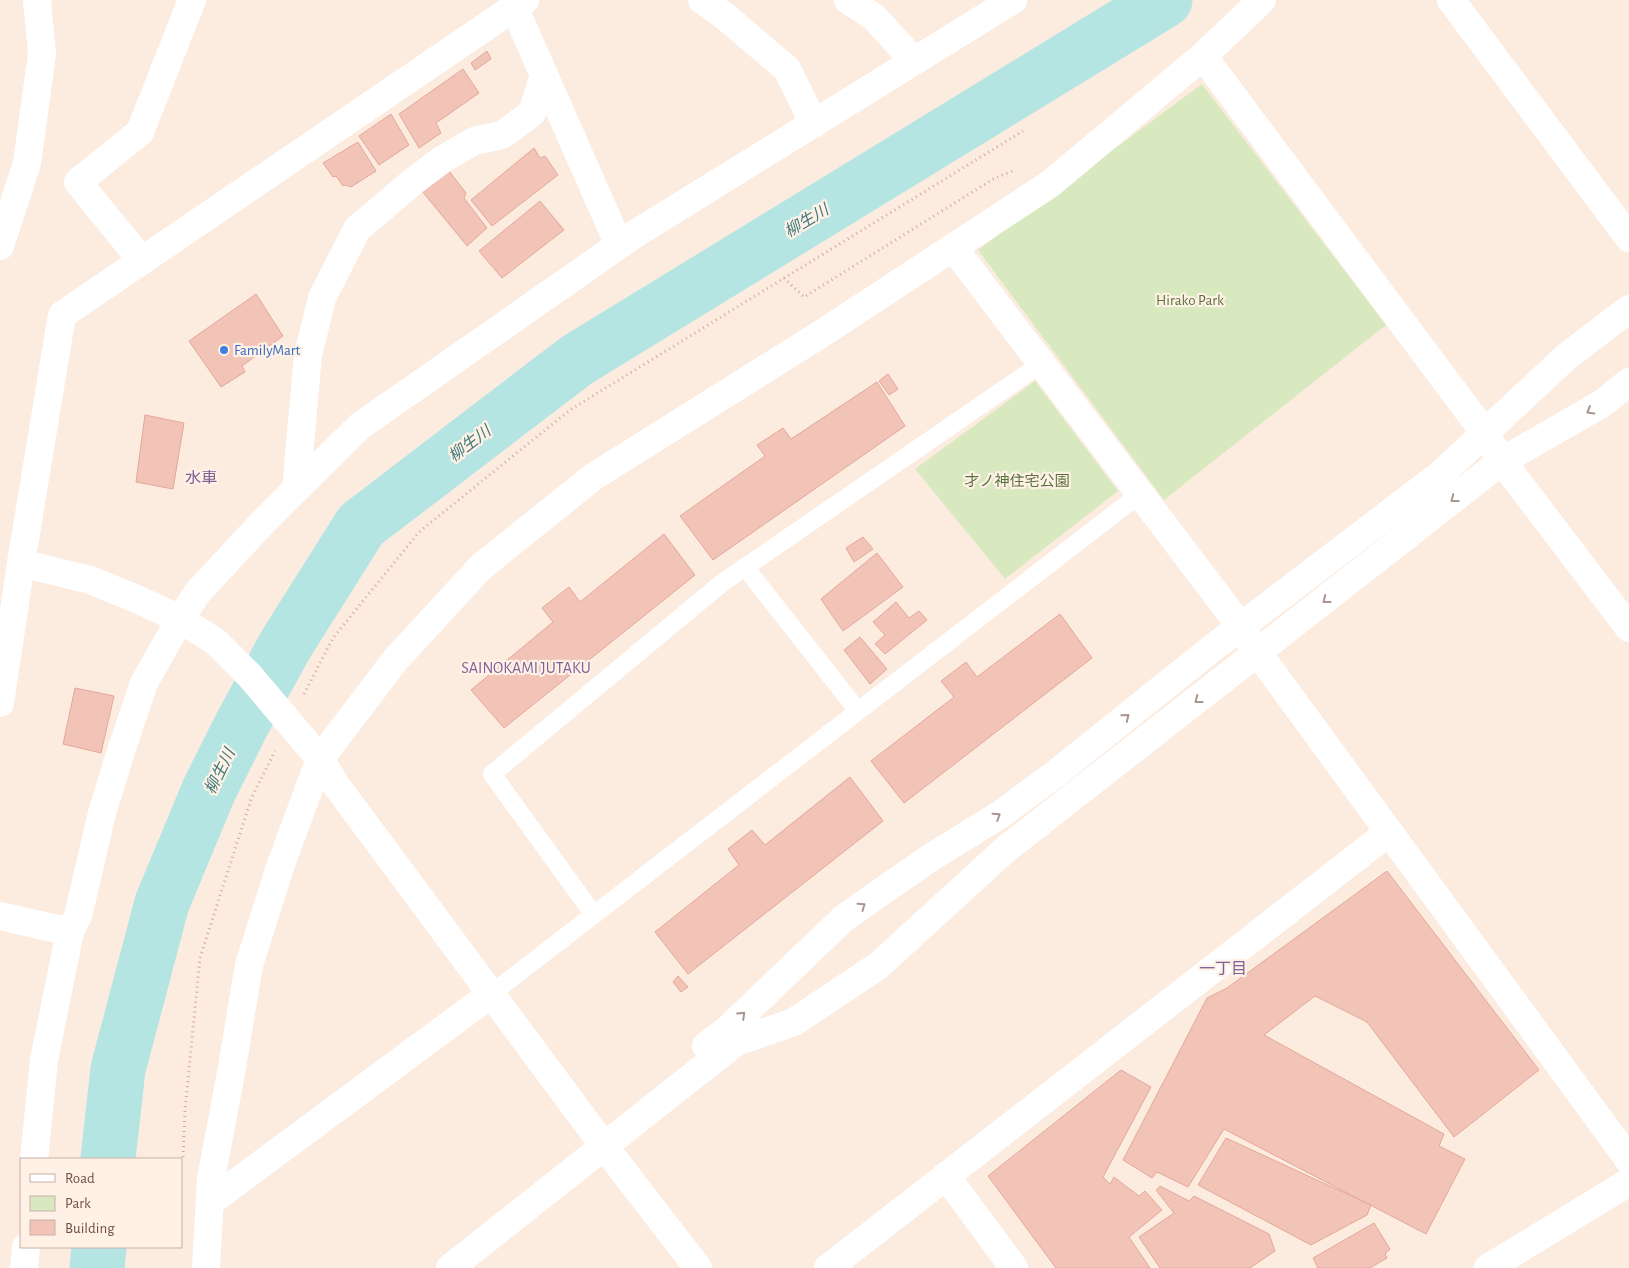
<svg xmlns="http://www.w3.org/2000/svg" width="1629" height="1268" font-family="'Alegreya Sans','Noto Sans JP',sans-serif">
  <rect width="100%" height="100%" fill="#fcece0"/>
  <g fill="#d8e9bf">
    <polygon points="1202,84 1386,325 1164,500 978,250"/>
    <polygon points="1035,381 1118,491 1005,579 915,469"/>
  </g>
  <g fill="none" stroke-linecap="round" stroke-linejoin="round">
    <g stroke="#b5e5e3" stroke-width="55">
      <polyline points="108,1159 118,1069 162,903 209,790 242,724 286,644 361,525 577,360 1165,0"/>
      <polyline points="97,1268 99,1247"/>
    </g>
  </g>
  <g fill="#f2c4b8" stroke="#e4a798">
    <polygon points="487,51 491,59 475,70 471,63"/>
    <polygon points="463,69 479,93 436,123 441,133 419,148 399,114"/>
    <polygon points="391,114 409,145 379,165 359,136"/>
    <polygon points="358,142 376,171 351,187 346,185 343,186 336,176 333,177 323,163"/>
    <polygon points="534,148 540,158 545,156 558,175 492,226 471,200"/>
    <polygon points="449,171 466,193 464,198 487,228 467,246 422,191"/>
    <polygon points="540,201 564,230 502,278 479,251"/>
    <polygon points="256,294 283,336 242,366 245,372 221,387 189,341"/>
    <polygon points="888,374 898,389 889,395 879,381"/>
    <polygon points="877,382 905,426 713,560 680,516 765,456 757,445 783,428 791,439"/>
    <polygon points="145,415 184,423 173,489 136,482"/>
    <polygon points="664,534 695,575 504,728 471,690 553,622 542,608 569,587 580,602"/>
    <polygon points="863,537 873,549 854,562 846,548"/>
    <polygon points="877,553 903,587 843,631 821,599"/>
    <polygon points="896,602 909,618 919,611 927,620 885,654 875,644 885,635 873,622"/>
    <polygon points="1060,614 1092,658 904,803 871,761 954,697 941,681 966,662 977,677"/>
    <polygon points="860,637 887,669 870,684 844,650"/>
    <polygon points="75,688 114,696 101,753 63,744"/>
    <polygon points="850,777 883,821 688,974 655,932 739,865 728,849 752,830 765,845"/>
    <polygon points="1387,871 1539,1070 1454,1137 1367,1022 1315,996 1264,1035 1444,1134 1439,1146 1465,1159 1426,1234 1224,1129 1188,1187 1157,1172 1152,1178 1123,1160 1207,998 1227,988"/>
    <polygon points="678,976 688,987 681,992 673,982"/>
    <polygon points="1121,1070 1151,1087 1103,1177 1110,1184 1114,1177 1139,1196 1145,1191 1162,1210 1129,1237 1150,1268 1056,1268 988,1176"/>
    <polygon points="1226,1138 1371,1205 1367,1215 1311,1245 1198,1185"/>
    <polygon points="1160,1186 1189,1201 1194,1196 1269,1234 1275,1251 1250,1268 1160,1268 1139,1237 1174,1213 1156,1190"/>
    <polygon points="1374,1223 1390,1249 1385,1254 1387,1258 1370,1268 1318,1268 1313,1258"/>
  </g>
  <g fill="none" stroke-linecap="round" stroke-linejoin="round">
    <g stroke="#d6a79b" stroke-width="3" stroke-dasharray="1 4" stroke-linecap="butt">
      <polyline points="784,278 804,297 995,178 1013,171"/>
      <polyline points="304,694 333,638 419,532 570,410 1023,131"/>
      <polyline points="183,1157 185,1110 200,958 251,799 275,751"/>
    </g>
    <g stroke="#fff" stroke-width="18">
      <polyline points="745,567 858,711"/>
      <polyline points="594,915 492,774 722,583 1041,364"/>
      <polyline points="491,994 1140,494"/>
    </g>
    <g stroke="#fff" stroke-width="28">
      <polyline points="702,0 727,18 787,69 814,124"/>
      <polyline points="848,0 874,17 914,61"/>
      <polyline points="1451,0 1629,238"/>
      <polyline points="514,7 619,245"/>
      <polyline points="1203,56 1484,432 1502,461 1629,628"/>
      <polyline points="0,246 27,163 42,54 37,0"/>
      <polyline points="953,247 1241,627 1258,653 1629,1160"/>
      <polyline points="142,261 78,182 140,132 192,0"/>
      <polyline points="296,489 308,355 322,298 357,229 415,180 443,159 474,141 502,135 532,113 544,75"/>
      <polyline points="21,563 90,580 139,600 180,619 216,642 250,676 320,759 336,785 604,1146 698,1268"/>
      <polyline points="0,916 70,932"/>
      <polyline points="706,1046 728,1029 844,918 927,860 1001,814 1054,775 1210,650 1441,474 1566,357 1629,309"/>
      <polyline points="34,1159 44,1060 70,932 78,916 102,813 122,748 144,683 180,619 198,592 264,521 296,489 360,426 635,234 1013,0"/>
      <polyline points="946,1176 1014,1268"/>
      <polyline points="210,1202 491,994"/>
      <polyline points="24,1268 26,1247"/>
      <polyline points="206,1268 211,1179 231,1073 249,965 280,867 320,759 396,659 481,567 593,477 821,334 1050,184 1203,56 1262,0"/>
      <polyline points="450,1268 736,1042 794,1022 878,966 1006,849 1502,461 1603,403 1629,382"/>
      <polyline points="828,1268 1389,832"/>
      <polyline points="1488,1268 1629,1182"/>
    </g>
    <polyline stroke="#fff" stroke-width="28" points="0,703 21,563 62,315 525,0"/>
  </g>
  <defs><path id="oneway-chevron" d="M-2-3.5L2.5 0L-2 3.5" fill="none" stroke-width="1.6" stroke-linecap="round" stroke-linejoin="round" transform="scale(1.25)"/></defs>
  <g stroke="#ab9591">
    <use href="#oneway-chevron" transform="translate(1590 411) rotate(150)"/>
    <use href="#oneway-chevron" transform="translate(1454 499) rotate(142)"/>
    <use href="#oneway-chevron" transform="translate(1326 600) rotate(142)"/>
    <use href="#oneway-chevron" transform="translate(1198 700) rotate(142)"/>
    <use href="#oneway-chevron" transform="translate(1126 717) rotate(-39)"/>
    <use href="#oneway-chevron" transform="translate(997 816) rotate(-33)"/>
    <use href="#oneway-chevron" transform="translate(862 906) rotate(-35)"/>
    <use href="#oneway-chevron" transform="translate(742 1015) rotate(-44)"/>
  </g>
  <circle fill="#3f7fe0" stroke="#fff1e6" stroke-width="2" cx="224" cy="350" r="5"/>
  <g text-anchor="middle" stroke-width="4.5" stroke-linejoin="round" paint-order="stroke">
    <g font-size="15" fill="#58743d" stroke="#fff1e6">
      <text x="1190" y="305">Hirako Park</text>
      <text x="1017" y="486">才ノ神住宅公園</text>
    </g>
    <g font-size="15" fill="#366cbe" stroke="#fff1e6" text-anchor="start">
      <text x="234" y="355">FamilyMart</text>
    </g>
    <g font-size="16" font-style="italic" fill="#3c7978" stroke="#fff1e6">
      <text transform="translate(806 220) rotate(-31)" y="6">柳生川</text>
      <text transform="translate(469 443) rotate(-37)" y="6">柳生川</text>
      <text transform="translate(219 771) rotate(-64)" y="6">柳生川</text>
    </g>
    <g font-size="16" fill="#7b6397" stroke="#fff1e6">
      <text x="201" y="483">水車</text>
      <text x="526" y="673">SAINOKAMI JUTAKU</text>
      <text x="1223" y="974">一丁目</text>
    </g>
  </g>
  <rect x="20" y="1158" width="162" height="90" fill="#fff1e6" stroke="#c7b0a7"/>
  <rect x="30" y="1174" width="25" height="8" fill="#ffffff" stroke="#c7b0a7"/>
  <text x="65" y="1183" font-size="15" fill="#734f48">Road</text>
  <rect x="30" y="1196" width="25" height="15" fill="#d8e9bf" stroke="#c7b0a7"/>
  <text x="65" y="1208" font-size="15" fill="#734f48">Park</text>
  <rect x="30" y="1220" width="25" height="15" fill="#f2c4b8" stroke="#c7b0a7"/>
  <text x="65" y="1233" font-size="15" fill="#734f48">Building</text>
</svg>
